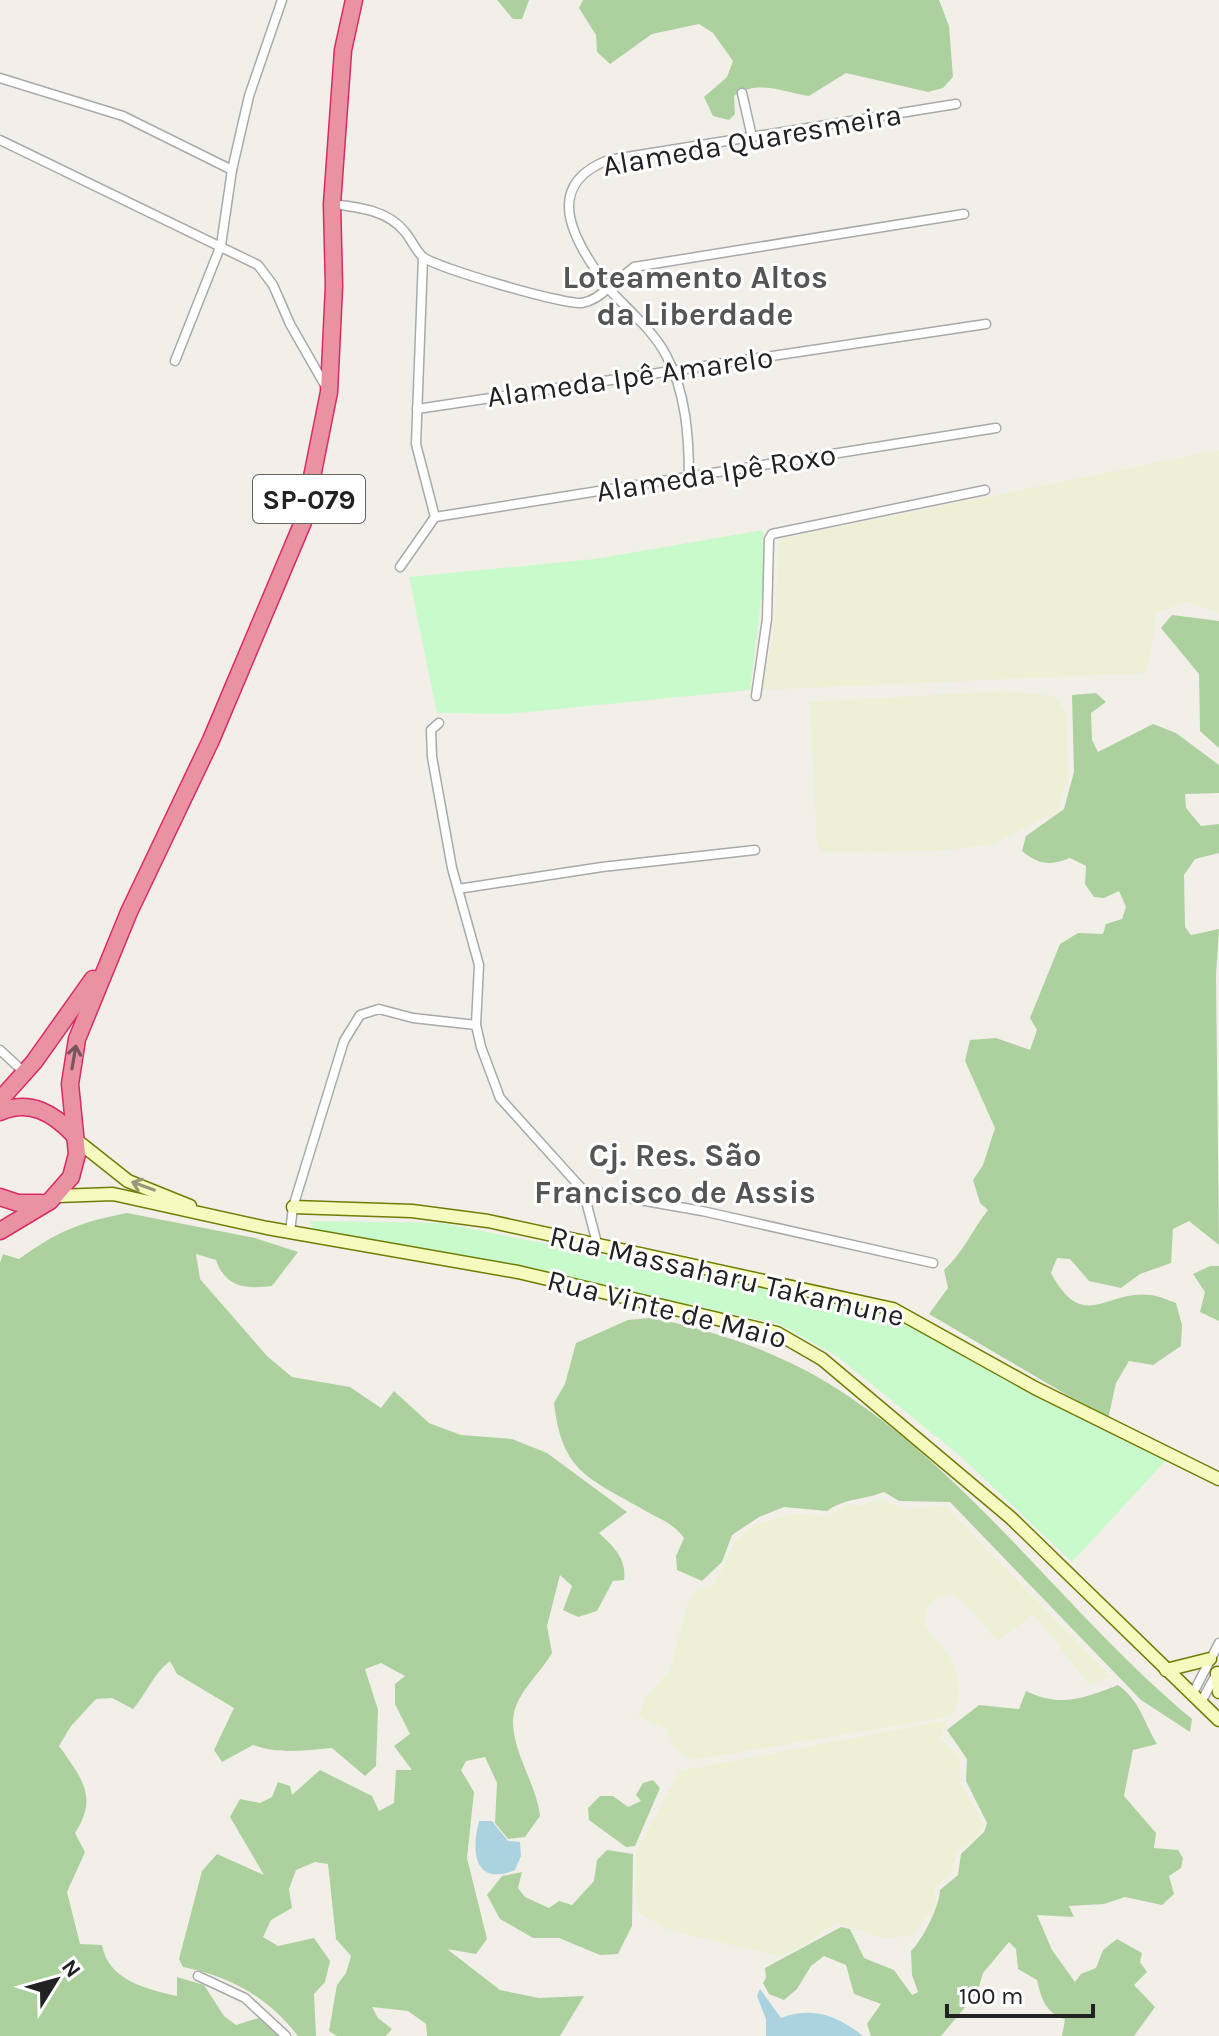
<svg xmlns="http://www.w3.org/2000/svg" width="1219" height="2036" font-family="Karla,sans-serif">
  <rect width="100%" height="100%" fill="#f2efe9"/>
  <g fill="#eef0d5">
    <polygon points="1219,450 1219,613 1188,602 1156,612 1150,660 1144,673 761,690 774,631 779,539"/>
    <polygon points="1005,691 1054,696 1066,712 1068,779 1057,812 993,844 941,851 824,852 817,845 810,702"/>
    <polygon points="880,1499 904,1509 945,1506 1110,1676 1090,1686 1034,1614 997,1641 966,1604 951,1594 937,1598 927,1607 925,1626 952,1660 958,1678 959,1698 952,1716 693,1760 675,1749 666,1729 638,1716 647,1695 670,1671 687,1605 696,1592 715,1584 734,1543 754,1524 793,1514 828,1516 848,1504 860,1506"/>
    <polygon points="948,1720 940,1739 959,1756 961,1784 984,1825 976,1838 956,1852 953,1871 935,1888 936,1903 912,1936 882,1938 837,1922 799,1949 779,1956 669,1930 636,1911 636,1851 680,1771"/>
  </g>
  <g fill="#add19e">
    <polygon points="497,0 529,0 522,19 513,19"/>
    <path d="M583,0H939L949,26L953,77L943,88L928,92L846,73L809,96C783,92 757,79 734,96L735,114L729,120L713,116L704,97L727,77L733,61L713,33L699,24L652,34L610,64L597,52L596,35L579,8Z"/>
    <polygon points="1172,615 1219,621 1219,748 1200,731 1199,674 1161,628"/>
    <path d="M1096,693L1106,702L1091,713L1092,740L1098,752L1153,724L1176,733L1219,765V793L1185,794L1186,808L1201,826L1219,824V853L1195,859L1184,875L1185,927L1191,935L1219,929L1216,975L1219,1245L1189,1221L1173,1229L1171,1263L1140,1274L1121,1288L1089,1281L1070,1259L1057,1258L1051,1273C1084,1334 1105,1289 1151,1295C1159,1296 1168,1300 1176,1303L1182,1325L1181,1346L1153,1365L1129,1361L1116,1383L1108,1419L929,1314L948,1288L944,1270C963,1253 972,1230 988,1210L980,1203L973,1180L983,1165L995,1128L965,1061L970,1040L996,1038L1030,1050L1037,1030L1030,1018L1060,944L1078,933L1103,934L1106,924L1122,919L1126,907L1119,891L1104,898L1094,897L1085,884L1086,866L1070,858C1049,866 1040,865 1022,851L1026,836L1064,809L1074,772L1072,695Z"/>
    <path d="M127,1213L255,1238L298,1252L272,1286C245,1289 226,1288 216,1260L196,1254L200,1279L267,1356L292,1377L350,1387L381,1408L394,1391L429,1423L461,1435L512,1439L547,1453L627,1512L599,1533C614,1547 627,1559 624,1580L613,1581L597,1611L578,1617L563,1610L572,1586L560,1575L547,1626L552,1653C541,1672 524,1686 516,1706C503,1739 537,1782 540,1816L525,1837L508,1839L495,1823L497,1783L485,1757L466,1761L461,1770L474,1792L467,1858L487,1939L476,1954L447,1949L500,1990L539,1998L584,1996L560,2036H427L426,2024L408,2011L372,2007L378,2018L392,2029L386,2036H337L329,2031L337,1985L346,1973L351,1956L336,1939L328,1864L315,1862L296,1870L289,1889L292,1908L271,1920L263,1937L278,1946L314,1938L330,1961L325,1982L314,1994L316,2036H298C267,1997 232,1977 183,1967L179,1959L202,1871L217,1854L264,1875L230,1817L240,1799L260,1803L272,1797L278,1782L290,1786L292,1795L320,1770L372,1796L379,1811L394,1803L396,1770H412L394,1746L410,1734L395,1704V1684L405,1676L381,1663L365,1669L378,1710L376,1766L365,1776L332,1748C303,1750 281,1755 253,1745L222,1762L214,1750L234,1708L177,1674L170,1661C153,1674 147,1693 133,1709L112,1698L96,1699L71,1726L59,1746C81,1777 99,1797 75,1833L85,1852L67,1892L80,1944L102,1945C108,1980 146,1989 177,1996V1977L204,1985L224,2016L236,2025L265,2016L279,2036H0V1263L3,1254L19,1259C58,1231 80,1222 127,1213Z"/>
    <polygon points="1210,1266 1219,1266 1219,1321 1200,1312 1205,1292 1193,1274"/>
    <path d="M650,1318C706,1328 766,1348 816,1376C962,1460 1063,1612 1192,1719L1190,1732L1141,1700L950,1502L899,1501L884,1492C860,1501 848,1497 827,1511L784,1507L759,1517L732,1535L722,1562L702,1581L677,1570L676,1556L684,1538C672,1522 661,1520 644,1510C589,1478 562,1473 554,1403L565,1384L576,1343L628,1320Z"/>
    <path d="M1118,1685C1141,1702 1143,1721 1157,1744L1133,1750L1124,1796L1156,1833L1154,1848L1178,1850L1183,1858L1181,1868L1169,1876L1174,1894L1162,1905L1125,1897L1104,1904L1069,1906L1074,1917L1037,1915L1052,1950L1075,1982L1081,1974L1096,1968L1103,1950L1117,1939L1142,1953L1140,1962L1147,1972L1134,1985L1155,2007L1134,2036H1062L1065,2019C1046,2014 1041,1998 1037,1980L1018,1969L1016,1949L1009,1942L983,1973L977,1993L941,2036H871L867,2024L881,2004L854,1994L846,1965L824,1956L811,1966L797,1989L784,2000L769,1994L763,1983L766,1978L765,1968L841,1927L850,1929L864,1958L894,1970L912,1995L918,1992L912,1975L911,1951C922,1941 940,1905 940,1890L958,1875L961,1854L984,1832L987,1823L966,1781L967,1759L947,1730L979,1705L1019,1709L1026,1691C1060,1708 1085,1698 1118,1685Z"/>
    <polygon points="653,1780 660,1788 635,1846 626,1847 589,1820 588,1808 600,1796 613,1796 628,1807 641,1801 636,1795 643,1783"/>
    <polygon points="607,1850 633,1854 632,1926 618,1954 600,1955 559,1938 533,1938 500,1919 487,1895 502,1876 522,1872 518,1888 525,1897 549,1908 559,1901 572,1905 594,1881 597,1860"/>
  </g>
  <g fill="#c8facc">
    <polygon points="763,530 764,578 750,690 507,714 437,713 409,577 595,559"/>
    <polygon points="310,1221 442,1223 802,1295 891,1310 1168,1458 1072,1562 959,1455 838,1357 779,1324 313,1229"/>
  </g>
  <g fill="#aad3df">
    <path d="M479,1821H492L508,1841L520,1842L521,1856L515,1870C474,1887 471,1851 479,1821Z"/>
    <path d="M760,1989L781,2018C813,2006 838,2016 863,2036H766V2019L757,1996Z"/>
  </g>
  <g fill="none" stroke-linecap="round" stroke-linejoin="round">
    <g stroke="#a9a9a9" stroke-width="11">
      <g id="street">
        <polyline points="0,78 123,116 232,170"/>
        <polyline points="742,93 752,137"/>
        <path d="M956,104L608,160C537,188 579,247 608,288L634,267L964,214"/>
        <polyline points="0,140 258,265 273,285 290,324 326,387"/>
        <path d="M332,204C358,207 388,210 405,232C411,239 416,251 423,257C437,268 564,305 582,303C593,301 601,295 608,288C627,309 653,330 666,355C686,392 689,437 689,478"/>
        <polyline points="175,361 221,245 232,170 249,96 282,0"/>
        <polyline points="417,409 986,324"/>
        <polyline points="435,517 996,428"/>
        <polyline points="400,567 435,517 416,444 423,258"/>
        <polyline points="756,696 767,619 769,539 772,534 985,490"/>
        <polyline points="439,723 431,730 432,757 452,868 479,965 476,1025 481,1047 500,1098 583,1190 597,1243"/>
        <polyline points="458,889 602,867 755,850"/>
        <polyline points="0,1050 24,1072"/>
        <polyline points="583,1190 702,1211 933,1263"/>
        <polyline points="290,1232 293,1207 344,1041 360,1015 379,1009 413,1018 476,1025"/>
        <polyline points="1192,1695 1219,1643"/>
        <polyline points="1200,1704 1217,1673"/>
        <polyline points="198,1976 245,1998 286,2036"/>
      </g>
    </g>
    <g stroke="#707d05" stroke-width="15">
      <g id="secondary">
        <polyline points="75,1139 128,1181 190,1206"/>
        <polyline points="57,1196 113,1194 267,1228 518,1272 777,1333 822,1359 1011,1518 1219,1720"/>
        <polyline points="293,1207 412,1211 488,1221 893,1309 1035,1388 1219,1479"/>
        <polyline points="1166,1670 1210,1659"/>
        <polyline points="1217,1673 1219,1692"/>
      </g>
    </g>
    <g stroke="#dc2a67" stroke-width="19">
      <g id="highway">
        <polyline points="0,1100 34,1062 93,979"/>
        <path d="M0,1112C30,1099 53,1113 74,1135"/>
        <polyline points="0,1197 18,1203 41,1203"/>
        <polyline points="0,1231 50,1201 71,1177 77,1154 70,1084 77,1039 129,912 211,740 303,522 329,392 334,286 332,204 343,50 354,0"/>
      </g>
    </g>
    <use href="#street" stroke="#fff" stroke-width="8"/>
    <use href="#secondary" stroke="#f7fabf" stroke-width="12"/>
    <use href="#highway" stroke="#e892a2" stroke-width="16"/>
  </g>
  <defs><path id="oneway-shaft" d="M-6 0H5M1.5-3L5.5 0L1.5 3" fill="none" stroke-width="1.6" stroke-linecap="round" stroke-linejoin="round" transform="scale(2)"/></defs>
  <use stroke="#7b545c" href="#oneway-shaft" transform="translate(74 1057) rotate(-80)"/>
  <use stroke="#979978" href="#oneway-shaft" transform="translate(143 1186) rotate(-160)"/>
  <g text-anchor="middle" stroke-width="6" stroke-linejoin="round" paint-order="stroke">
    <rect fill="#fff" stroke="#646464" stroke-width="2" x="253" y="475" width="112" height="48" rx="6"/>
    <g font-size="28" font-weight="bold" fill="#222">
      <text x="309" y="509">SP-079</text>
    </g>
    <g font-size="30" fill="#222" stroke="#fff">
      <text transform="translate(752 140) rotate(-10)" y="10">Alameda Quaresmeira</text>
      <text transform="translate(630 377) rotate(-8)" y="10">Alameda Ipê Amarelo</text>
      <text transform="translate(716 473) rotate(-9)" y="10">Alameda Ipê Roxo</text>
      <text transform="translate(727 1276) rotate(13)" y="10">Rua Massaharu Takamune</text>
      <text transform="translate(667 1309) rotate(14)" y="10">Rua Vinte de Maio</text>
    </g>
    <g font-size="32" font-weight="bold" fill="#555" stroke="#fff">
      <text x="695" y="288">Loteamento Altos<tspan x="695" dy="37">da Liberdade</tspan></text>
      <text x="675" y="1166">Cj. Res. São<tspan x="675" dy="37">Francisco de Assis</tspan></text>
    </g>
  </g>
  <g transform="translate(56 1980) rotate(53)" stroke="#ffffff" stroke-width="6" paint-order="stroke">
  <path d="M0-6L14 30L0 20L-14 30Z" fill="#222222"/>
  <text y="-12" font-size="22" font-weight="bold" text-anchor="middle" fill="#222222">N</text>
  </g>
  <path d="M947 2004v12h146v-12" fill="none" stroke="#222222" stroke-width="4"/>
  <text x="959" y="2004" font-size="24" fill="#222222" stroke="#ffffff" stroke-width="6" paint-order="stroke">100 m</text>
</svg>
